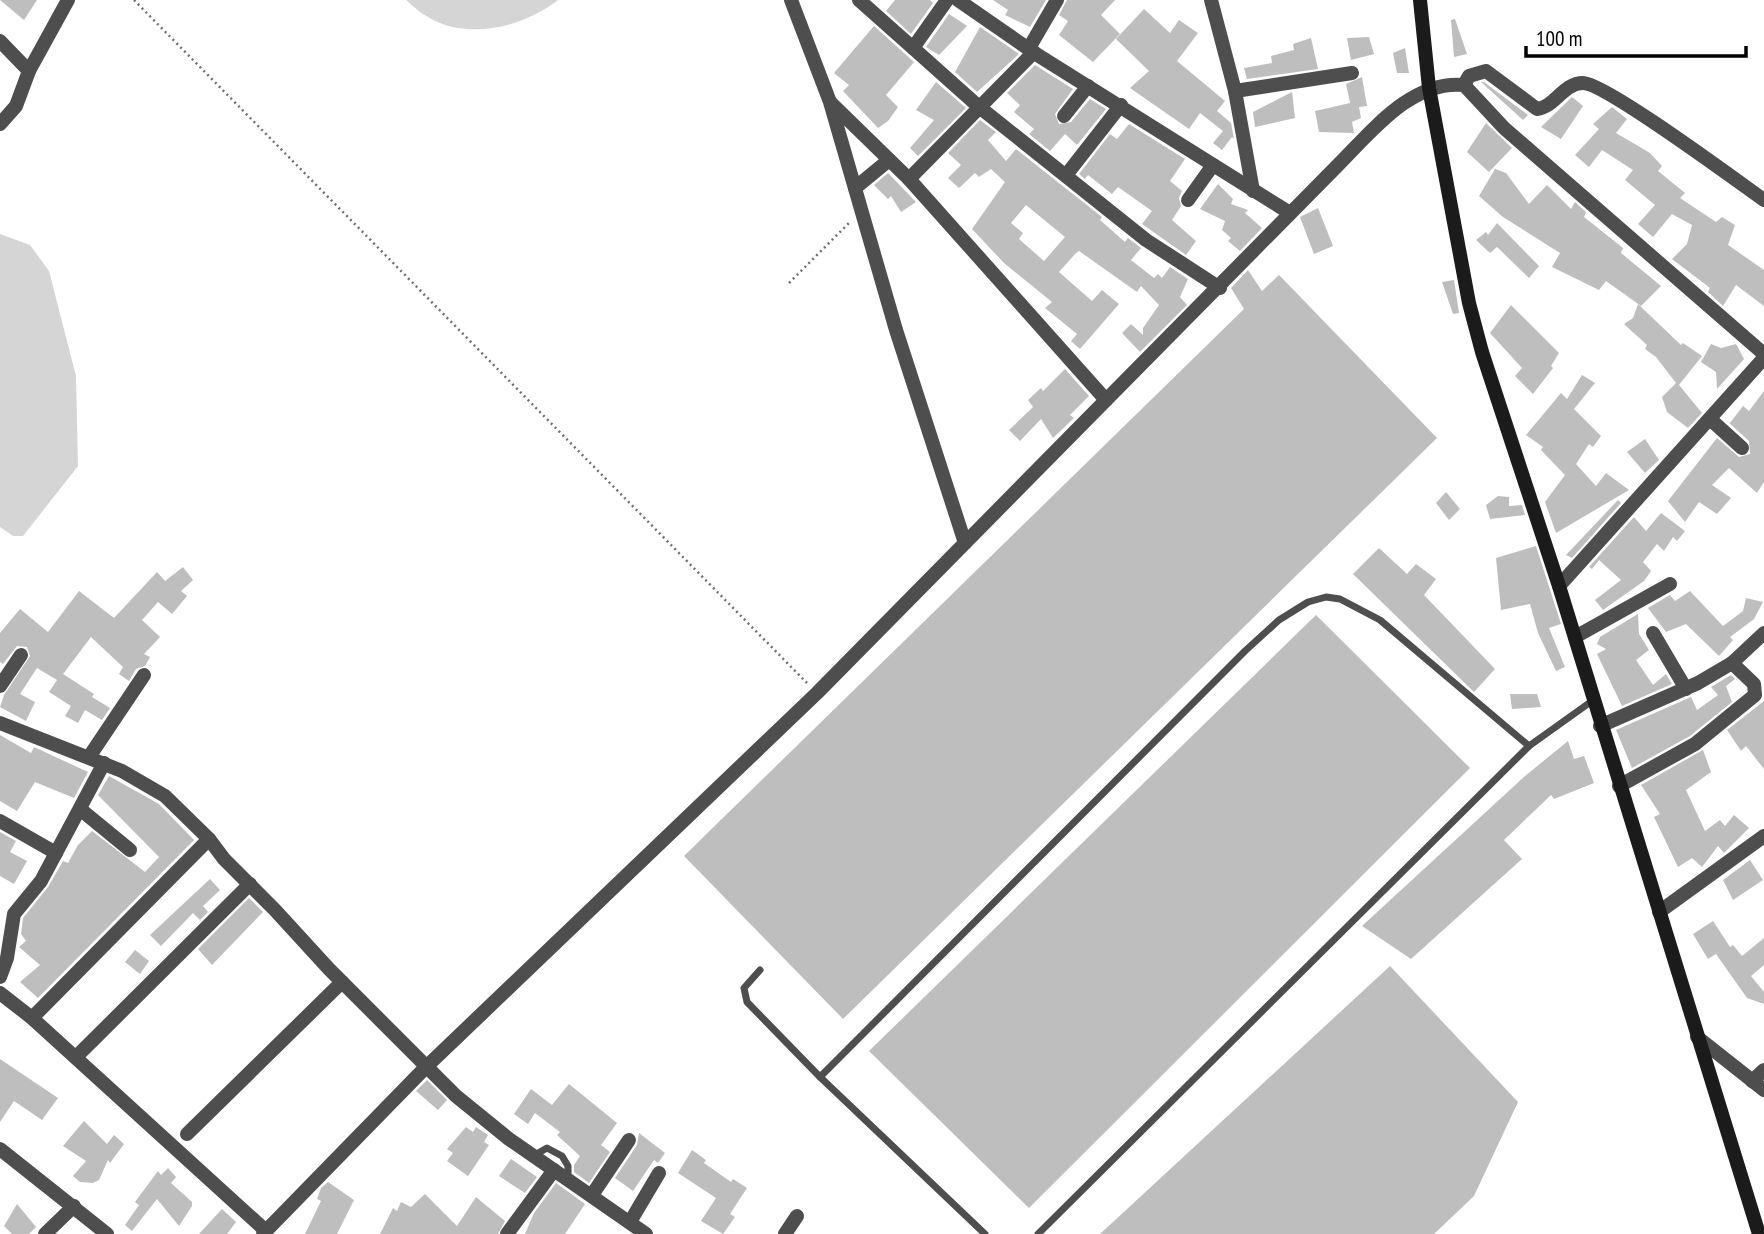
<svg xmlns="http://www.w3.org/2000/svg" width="1764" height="1234" font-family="'PT Sans Narrow',sans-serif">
  <rect width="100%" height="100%" fill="#fff"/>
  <g fill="#d5d5d5">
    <path d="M406,0H558C524,27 467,41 428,17C420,13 413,6 406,0Z"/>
    <polygon points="0,234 30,245 49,271 76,376 78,466 23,536 13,536 0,527"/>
  </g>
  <g fill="#bebebe" fill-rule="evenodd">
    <polygon points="0,0 37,0 24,20"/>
    <polygon points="895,0 930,0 933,3 911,34 886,11"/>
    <polygon points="993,0 1046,0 1030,27 1005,15 1008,10"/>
    <polygon points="1067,0 1115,0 1101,15 1120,34 1093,62 1059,35 1068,21 1059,15"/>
    <polygon points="1144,9 1170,33 1179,20 1198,33 1177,61 1225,101 1217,111 1231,123 1234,139 1232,137 1222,150 1213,143 1223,131 1200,113 1189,129 1130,88 1149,71 1116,39"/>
    <polygon points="949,14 967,26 939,55 926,47"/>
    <polygon points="1455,19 1467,54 1454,57 1451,20"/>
    <polygon points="874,26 914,62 886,95 898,107 888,121 878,128 843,91 849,85 834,73"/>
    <polygon points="980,27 1019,54 977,92 955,72"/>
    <polygon points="1369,37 1374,54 1351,60 1347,38"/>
    <polygon points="1311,38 1318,69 1247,79 1244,68 1272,63 1271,56 1294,50 1293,44"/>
    <polygon points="1405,48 1409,73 1397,73 1393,53"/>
    <polygon points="1035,65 1073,89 1055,114 1059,124 1071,122 1090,99 1106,109 1077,145 1065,134 1050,151 1029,134 1034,129 1014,112 1020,105 1007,93"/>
    <polygon points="1362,77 1367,106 1359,107 1361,118 1352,122 1354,133 1319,132 1315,111 1350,103 1346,84"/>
    <polygon points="936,82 966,108 918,156 910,148 934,120 916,110"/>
    <polygon points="1481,82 1484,82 1528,115 1523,120"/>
    <polygon points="1292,92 1295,118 1255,127 1253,112"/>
    <polygon points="1572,97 1583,106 1561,139 1541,127"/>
    <polygon points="1612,107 1627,119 1616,133 1650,153 1662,166 1658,171 1685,193 1680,198 1716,222 1722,217 1735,225 1728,245 1764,270 1764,306 1736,285 1723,306 1708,292 1710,288 1672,259 1687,244 1692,225 1672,214 1653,237 1638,224 1655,205 1625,180 1633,170 1602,150 1589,167 1575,155 1599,129 1593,124"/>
    <path d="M980,120L996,132L988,140L1006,161L1016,149L1102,217L1100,220L1125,242L1128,238L1141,248L1131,260L1154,278L1158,274L1162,278L1170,267L1188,279L1180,297L1187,305L1140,352L1122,333L1131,324L1143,335V328L1159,305L1141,286L1137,292L1079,251L1075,254L1059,272L1092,301L1102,290L1119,304L1080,349L1071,341L1077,334L1045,308L1052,302L1004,263L972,229L1005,182L991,169L979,177L975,173L959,188L948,178L961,165L948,153ZM1026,205L1065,237L1044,261L1019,239L1023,233L1011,223Z"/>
    <polygon points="1486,123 1512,148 1489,172 1467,152"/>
    <polygon points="1129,124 1185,159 1170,181 1182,191 1179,198 1181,206 1172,220 1196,241 1186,255 1142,224 1152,211 1118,187 1112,194 1088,175 1085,179 1079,174 1110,134 1117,139"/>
    <polygon points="1495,169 1506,173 1529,204 1547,185 1571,209 1575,202 1586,212 1584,217 1623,248 1621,253 1661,286 1641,306 1606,281 1599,290 1552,267 1560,253 1503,217 1479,196"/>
    <polygon points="888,173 916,202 901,212 891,196 888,199 874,185"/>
    <polygon points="1218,184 1233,199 1231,204 1248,210 1245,213 1262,228 1240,251 1228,241 1231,238 1222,230 1225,221 1200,209"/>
    <polygon points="1318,208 1333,246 1314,254 1300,217"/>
    <polygon points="1497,223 1539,266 1529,278 1497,247 1490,253 1476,240 1486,232 1488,235"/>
    <polygon points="1248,270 1262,291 1279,275 1437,438 843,1019 684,856 1244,309 1231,288"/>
    <polygon points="1454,280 1459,313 1453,314 1442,282"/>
    <polygon points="1638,304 1681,345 1683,343 1702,356 1679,385 1702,413 1688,428 1667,412 1662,397 1676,383 1656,357 1645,349 1647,345 1624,324 1633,318"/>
    <polygon points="1511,305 1559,353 1551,366 1553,368 1533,394 1515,376 1522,368 1490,333"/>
    <polygon points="1711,344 1721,348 1736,344 1744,359 1717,389 1716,372 1701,362"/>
    <polygon points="1065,369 1089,396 1070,415 1074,418 1053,438 1041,419 1020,441 1009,430 1033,407 1028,400 1041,388 1043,391"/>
    <polygon points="1582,375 1595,383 1574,409 1601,436 1593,447 1589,444 1576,464 1596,486 1606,473 1629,490 1556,533 1545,502 1565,475 1541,450 1543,447 1526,435 1561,393 1567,399"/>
    <polygon points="1764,391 1764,482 1757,493 1729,468 1712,485 1731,498 1717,514 1699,502 1685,522 1668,501 1717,438 1739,457 1750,454 1749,441 1727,421 1730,423 1743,406 1749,411"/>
    <polygon points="1645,439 1659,460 1645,473 1627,452"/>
    <polygon points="1446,492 1460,509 1449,520 1436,503"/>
    <polygon points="1498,496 1509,497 1509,506 1522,505 1525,515 1490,519 1486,505"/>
    <polygon points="1618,500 1621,503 1572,558 1566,555"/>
    <polygon points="1661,513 1685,531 1677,541 1673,537 1664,551 1657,544 1643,562 1651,571 1644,581 1603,610 1595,600 1621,580 1599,560 1592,569 1589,567 1634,517 1646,531"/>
    <polygon points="1536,546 1561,624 1549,628 1565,667 1556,671 1538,633 1530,604 1501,610 1496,558"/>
    <polygon points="1379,548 1407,574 1416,564 1436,579 1424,595 1495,669 1474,692 1353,574"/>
    <polygon points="183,567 193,580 181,591 187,596 172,614 158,602 142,620 160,637 144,654 150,657 145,666 136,669 129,681 119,674 123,667 91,637 63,674 94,694 92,697 110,708 102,720 85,710 78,723 65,716 71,706 49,692 57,680 37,668 20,694 35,702 26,721 0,707 4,695 30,656 27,647 17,646 3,664 0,662 0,633 20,609 48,632 79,591 114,618 157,572 165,581"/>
    <polygon points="1690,591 1723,626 1743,611 1746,598 1763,602 1754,619 1730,637 1733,640 1719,656 1686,624 1666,632 1648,608 1670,595 1675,601"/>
    <polygon points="1638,614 1639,634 1649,650 1636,660 1653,685 1666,674 1672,684 1622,706 1597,654 1606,649 1597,644 1600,637"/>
    <polygon points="1316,615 1470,768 1029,1208 869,1051"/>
    <polygon points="1731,675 1735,679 1726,686 1732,702 1690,736 1632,768 1616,730 1691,697 1697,710 1718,695 1711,687"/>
    <polygon points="1510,694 1537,694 1541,707 1512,709"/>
    <polygon points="1764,701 1764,769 1746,746 1741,751 1727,730"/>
    <polygon points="0,735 31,753 34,747 88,772 74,798 35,782 17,811 0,801"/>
    <polygon points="1568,741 1574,759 1584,756 1594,783 1554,799 1551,795 1504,840 1522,859 1411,959 1362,926 1525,776"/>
    <polygon points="1703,750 1711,772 1686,790 1705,831 1720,820 1725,826 1734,815 1749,828 1724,853 1718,846 1702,867 1692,858 1678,867 1654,817 1660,814 1641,785"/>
    <polygon points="109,776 159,804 194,840 38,998 20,982 40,965 19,947 26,941 21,934 23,918 48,887 63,861 68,863 78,845 92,831 145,872 159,857 98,795"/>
    <polygon points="0,832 16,841 10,852 27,861 14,884 0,876"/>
    <polygon points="1750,860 1763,880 1733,900 1723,880"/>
    <polygon points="210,879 220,890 203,906 208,912 200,920 193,913 161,946 150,935"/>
    <polygon points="249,898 263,912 212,965 198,949"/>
    <polygon points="1713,921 1730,947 1733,945 1742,956 1764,938 1764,965 1751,976 1764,992 1764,1004 1747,998 1716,954 1708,959 1693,934"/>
    <polygon points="135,950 149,961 140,974 125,962"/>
    <polygon points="1390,966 1518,1102 1474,1196 1434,1234 1100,1234"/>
    <polygon points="0,1059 58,1098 42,1120 14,1101 0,1122"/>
    <polygon points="427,1080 447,1100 438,1110 416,1091"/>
    <polygon points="569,1084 617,1123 601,1145 610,1152 589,1183 574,1172 574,1165 580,1156 557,1135 560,1132 535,1113 528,1124 514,1114 531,1089 552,1105"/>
    <polygon points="84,1121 107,1144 114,1135 124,1144 110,1163 108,1160 99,1180 93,1183 80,1182 73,1176 86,1161 63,1146"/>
    <polygon points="466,1127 473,1132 476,1127 488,1135 484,1142 489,1145 468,1176 447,1161 453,1153 447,1149"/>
    <polygon points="639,1133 665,1153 658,1163 654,1160 633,1191 615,1178 637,1145"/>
    <polygon points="692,1150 706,1160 704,1163 731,1182 733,1179 747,1188 730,1214 735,1217 723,1234 701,1221 716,1198 678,1173"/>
    <polygon points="511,1159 537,1177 525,1193 499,1176"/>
    <polygon points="168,1168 176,1177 171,1183 192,1202 192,1206 179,1226 157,1199 132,1231 125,1225 139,1205 135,1202 158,1171 161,1175"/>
    <polygon points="328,1182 354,1200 337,1234 305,1234 321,1201 317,1199 321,1188"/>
    <polygon points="556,1183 585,1204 565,1234 525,1234 534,1213"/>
    <polygon points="425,1194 457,1226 476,1197 505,1221 498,1234 380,1234 393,1208 397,1211 401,1202 411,1207"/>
    <polygon points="17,1204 36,1227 29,1234 12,1234 4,1226"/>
    <polygon points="222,1209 236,1222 227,1234 199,1234"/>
  </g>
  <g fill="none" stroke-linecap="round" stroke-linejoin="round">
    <g stroke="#707070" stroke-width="2.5" stroke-dasharray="2 3.5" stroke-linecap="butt">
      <polyline points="134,0 807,683"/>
      <polyline points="789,283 851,221"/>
    </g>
    <g stroke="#4e4e4e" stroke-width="7">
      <polyline points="760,970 744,988 747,1002 820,1077 985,1234"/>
      <polyline points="820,1077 1245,651 1279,620 1308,602 1326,597 1340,599 1380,620 1529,746"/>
      <polyline points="533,1156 547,1148 562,1156 568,1166 568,1179"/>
      <polyline points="1038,1234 1529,746 1592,701"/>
    </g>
    <g stroke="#4e4e4e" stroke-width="14">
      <polyline points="791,0 830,102 896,330 965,543"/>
      <polyline points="859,0 913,48"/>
      <polyline points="947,0 913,48 978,106 1146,240 1220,288"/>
      <polyline points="958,0 1036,54 1290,213"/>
      <polyline points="1211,0 1235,91 1253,191"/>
      <polyline points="0,41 29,71"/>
      <polyline points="1029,48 1057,0"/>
      <path d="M1464,85L1469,76L1486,71L1537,109C1555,107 1563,83 1583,83C1605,83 1737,181 1764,200"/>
      <polyline points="1235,91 1352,73"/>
      <polyline points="831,103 909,179 1106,400"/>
      <polyline points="1064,116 1088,86"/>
      <polyline points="0,124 16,106 29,71 68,0"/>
      <polyline points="1067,174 1121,105"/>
      <polyline points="909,179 1034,52"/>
      <polyline points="855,188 889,160"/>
      <polyline points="1188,200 1213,165"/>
      <polyline points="1710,419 1742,448"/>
      <polyline points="1559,586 1764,358"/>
      <polyline points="1653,633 1686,689"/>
      <polyline points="1575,637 1670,584"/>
      <polyline points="0,686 21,655"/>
      <polyline points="0,723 122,771 165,796 209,839 224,859 275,910 329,969 456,1096 509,1139 646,1234"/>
      <polyline points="1600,726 1698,683 1732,663 1764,633"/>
      <polyline points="89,757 144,675"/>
      <polyline points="1619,786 1695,744 1755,695 1754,684 1732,663"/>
      <polyline points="80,809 130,850"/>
      <polyline points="0,821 56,853"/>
      <polyline points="1659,912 1764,836"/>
      <polyline points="0,977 7,958 14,914 41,881 104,763"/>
      <polyline points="0,993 32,1018 266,1231"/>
      <polyline points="32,1018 209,839"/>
      <polyline points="1697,1037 1764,1090"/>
      <polyline points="76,1057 250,884"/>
      <polyline points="1752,1081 1764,1070"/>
      <polyline points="187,1134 342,982"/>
      <polyline points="0,1149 107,1234"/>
      <polyline points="592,1195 629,1140"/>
      <polyline points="630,1222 659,1173"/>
      <polyline points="45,1234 74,1206"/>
      <path d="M263,1234L425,1068L817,693L1339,164C1373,130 1412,80 1464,85L1504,128L1764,354"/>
      <polyline points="507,1234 554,1170"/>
      <polyline points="785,1234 797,1216"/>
    </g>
    <polyline stroke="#1b1b1b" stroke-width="14" points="1420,0 1429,88 1469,303 1482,352 1559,586 1759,1234"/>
  </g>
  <path d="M1526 46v10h220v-10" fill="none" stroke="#000000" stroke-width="3.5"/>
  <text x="1536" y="46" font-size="21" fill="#000000" stroke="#ffffff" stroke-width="5" paint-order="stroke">100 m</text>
</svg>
